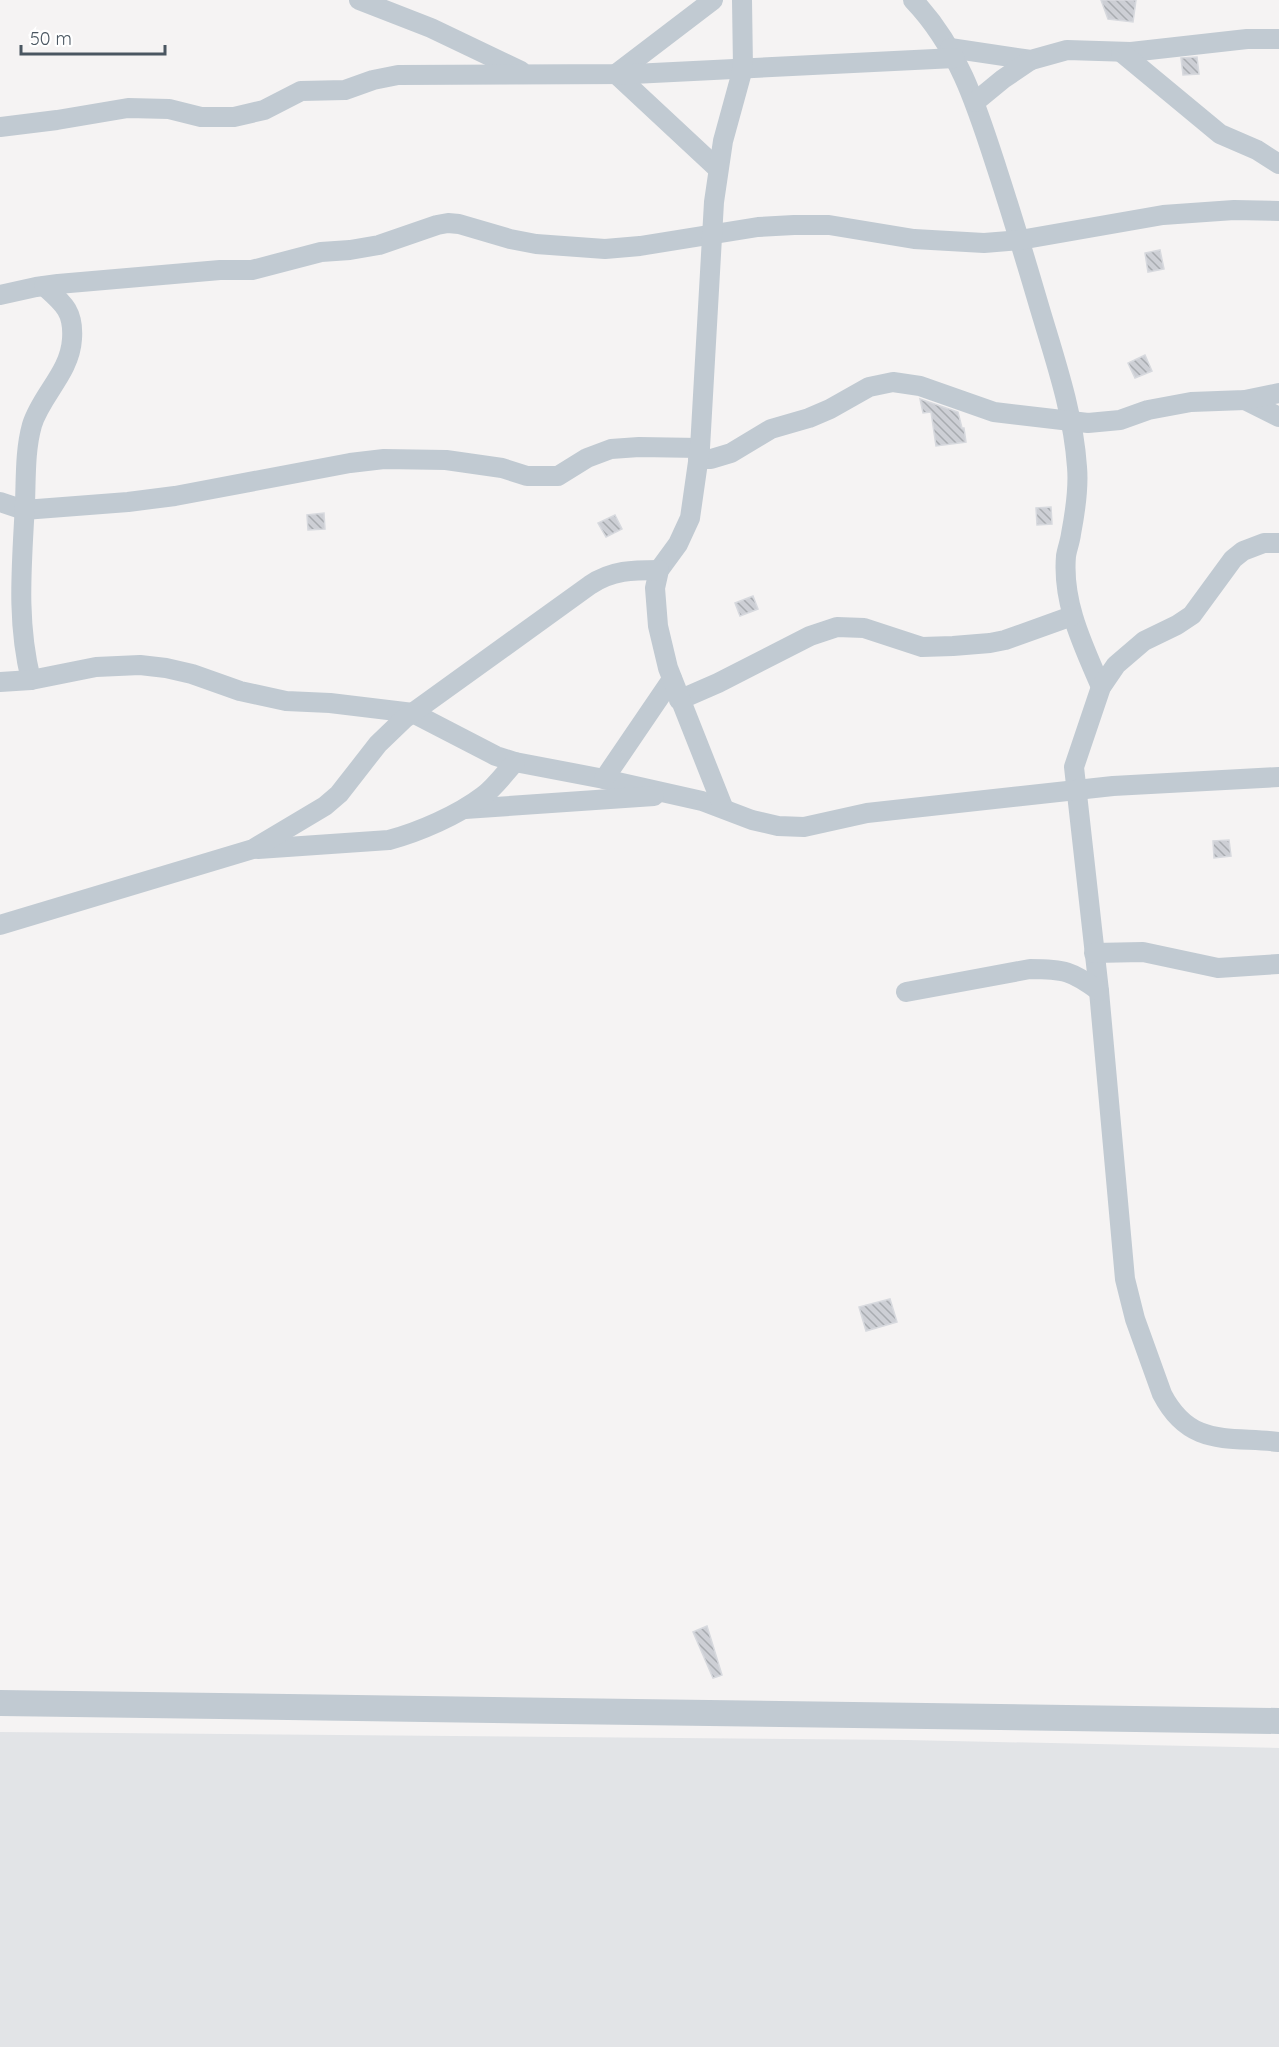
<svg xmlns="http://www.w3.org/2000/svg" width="1279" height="2047" font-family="Quicksand,sans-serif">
  <defs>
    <pattern id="building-back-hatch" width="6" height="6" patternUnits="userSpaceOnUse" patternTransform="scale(1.5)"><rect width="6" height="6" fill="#cdcfd5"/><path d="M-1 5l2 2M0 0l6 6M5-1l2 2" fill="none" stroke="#a8abb0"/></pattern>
  </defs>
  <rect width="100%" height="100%" fill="#f5f3f3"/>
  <polygon fill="#e2e4e7" points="0,1732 907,1740 1279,1748 1279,2047 0,2047"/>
  <g fill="url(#building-back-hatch)" stroke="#d7d9de" stroke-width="1.5">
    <polygon points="1101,0 1136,0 1133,22 1108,19"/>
    <polygon points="1197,57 1199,74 1183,75 1181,58"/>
    <polygon points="1160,250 1164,269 1148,272 1145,253"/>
    <polygon points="1145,355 1152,371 1135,378 1128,363"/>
    <polygon points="920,399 958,412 962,428 964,428 966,442 936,446 931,412 923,413"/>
    <polygon points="1051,507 1052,524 1037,525 1036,508"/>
    <polygon points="324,513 325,529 308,530 307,515"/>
    <polygon points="615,515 622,529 606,537 598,523"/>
    <polygon points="753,596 758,609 740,616 735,603"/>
    <polygon points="1229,840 1231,856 1214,858 1213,841"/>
    <polygon points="890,1299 897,1322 866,1331 859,1307"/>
    <polygon points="707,1626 722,1675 713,1678 693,1632"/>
  </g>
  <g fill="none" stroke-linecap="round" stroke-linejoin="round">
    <g stroke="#c1cad2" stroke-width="20">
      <polyline points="359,0 431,28 521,71"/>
      <polyline points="713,0 616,74 718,169"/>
      <path d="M913,0C959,48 977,107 997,169C1011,212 1024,255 1037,299C1053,354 1073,409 1077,467C1079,489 1075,513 1071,534C1070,542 1067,549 1066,556C1062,603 1083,645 1101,687"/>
      <polyline points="950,48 1031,60 1067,50 1131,52 1247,39 1279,39"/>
      <polyline points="1121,52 1220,134 1257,150 1279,164"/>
      <polyline points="975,102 1003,79 1031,60"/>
      <polyline points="0,127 57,120 128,108 169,109 201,117 234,117 264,110 301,91 345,90 373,80 398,75 633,74 955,58"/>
      <polyline points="0,295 36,287 58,284 220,270 252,270 321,252 350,250 379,245 437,225 448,223 459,224 510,239 536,244 605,249 640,246 758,227 794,225 829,225 914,239 984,243 1020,240 1163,215 1234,210 1279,211"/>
      <polyline points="1245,400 1279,417"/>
      <polyline points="698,459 711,459 731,453 771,429 809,418 830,409 869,387 893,382 920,386 994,412 1088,423 1120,420 1148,410 1191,402 1245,400 1279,393"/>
      <polyline points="0,502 24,510 128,502 175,496 350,463 384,459 446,460 502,468 527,476 558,476 587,458 611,449 639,447 700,448"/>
      <path d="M1279,543H1264L1243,551L1233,559L1192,615L1177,625L1144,641L1116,665L1101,687L1074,767L1099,991L1125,1279L1135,1319L1162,1394C1190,1448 1228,1436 1279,1442"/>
      <path d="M31,680C16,620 22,564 25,503C26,477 25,450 32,425C41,395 70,373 72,339C74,311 63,303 44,286"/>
      <polyline points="0,682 31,680 96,667 140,665 166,668 192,674 240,691 286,701 330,703 413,713 496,756 515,762 604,779 702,801 752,820 778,826 804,827 867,813 1113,786 1279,777"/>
      <polyline points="679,700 718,683 810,636 837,627 864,628 922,647 953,646 990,643 1005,640 1072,616"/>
      <polyline points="604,779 672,679"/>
      <polyline points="723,807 668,668 658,626 655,588 659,570 678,544 690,518 700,448 714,202 723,141 743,68 742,0"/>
      <polyline points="465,809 654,796"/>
      <path d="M258,849L389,840C419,832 458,815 483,796C495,787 505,773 515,762"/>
      <path d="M0,925L253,849L325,806L339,794L378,744L404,719L590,585C612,570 633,570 659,570"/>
      <polyline points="1094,953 1143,952 1218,968 1279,964"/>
      <path d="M906,992L1030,969C1064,969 1072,971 1099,991"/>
    </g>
    <polyline stroke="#c1cad2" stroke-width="26" points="0,1703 1279,1721"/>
  </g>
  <path d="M21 45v9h144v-9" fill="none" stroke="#4a5661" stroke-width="3"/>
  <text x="30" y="45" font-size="18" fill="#4a5661" stroke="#ffffff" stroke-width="4.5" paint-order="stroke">50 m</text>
</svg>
